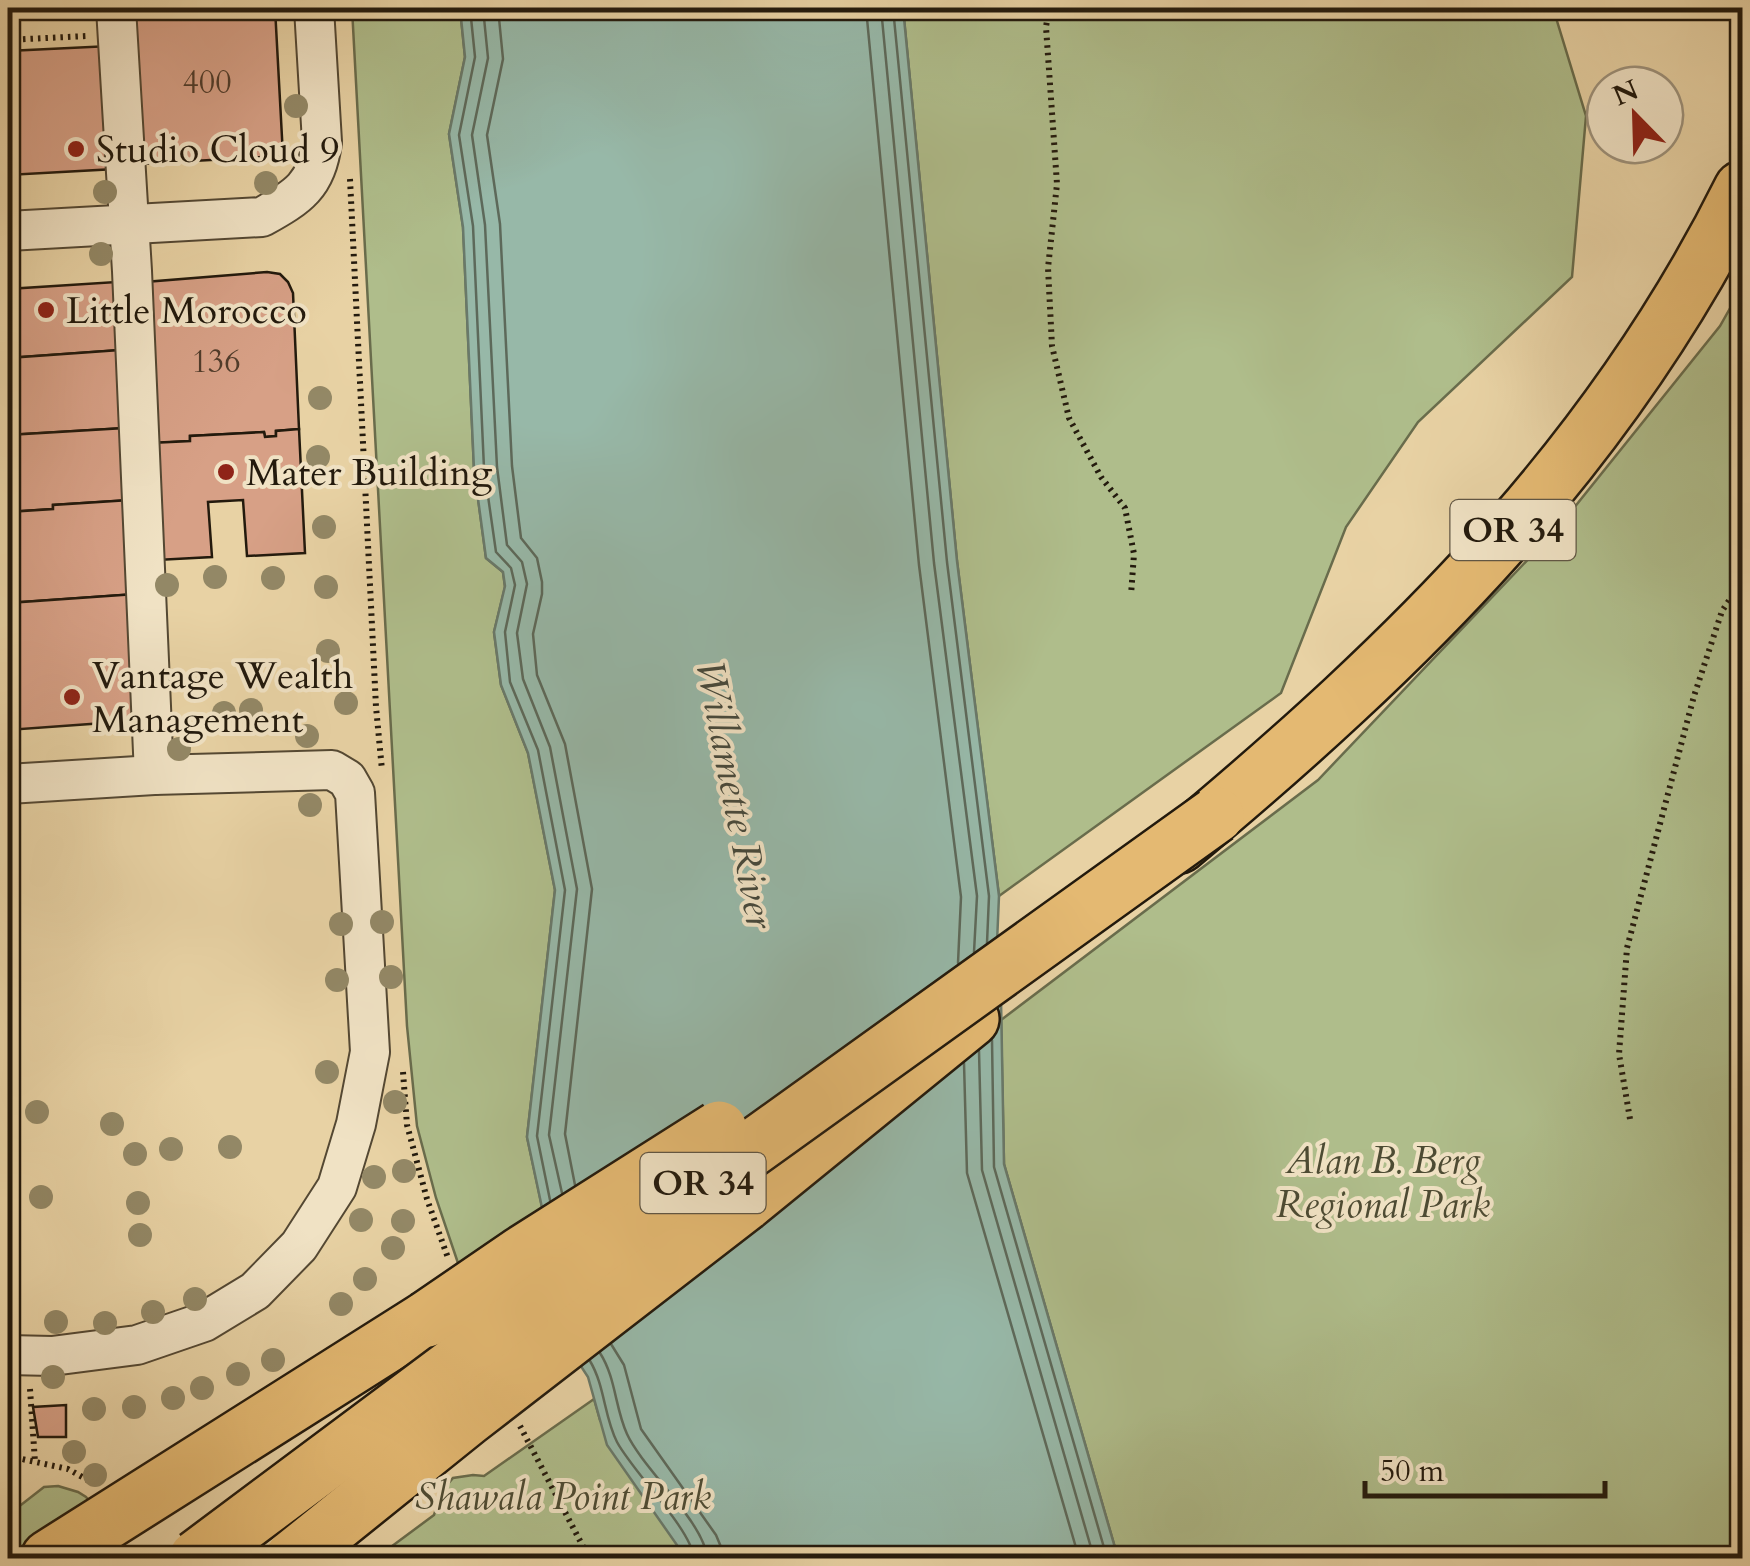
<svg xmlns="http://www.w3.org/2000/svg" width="1750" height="1566" font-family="Cardo,serif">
  <rect width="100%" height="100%" fill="#e8d2a4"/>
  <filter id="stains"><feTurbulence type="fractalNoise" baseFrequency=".002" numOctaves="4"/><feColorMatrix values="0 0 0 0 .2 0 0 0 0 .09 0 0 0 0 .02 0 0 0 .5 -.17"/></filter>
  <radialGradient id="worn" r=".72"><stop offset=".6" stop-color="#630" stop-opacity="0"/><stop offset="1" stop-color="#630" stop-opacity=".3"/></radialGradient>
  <g fill="#afbd8b" stroke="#696c4c" stroke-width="2.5">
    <polygon points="352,8 460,8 465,57 449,134 463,227 474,469 486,558 503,572 505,587 494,632 501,685 528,753 555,890 527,1137 544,1216 460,1269 436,1198 417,1126 407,1026"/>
    <polygon points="903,8 1553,8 1586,116 1572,277 1418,422 1346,527 1281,693 999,896 957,561"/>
    <polygon points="1742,287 1742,1558 1118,1558 1004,1164 1001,1020 1318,780 1557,529 1720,326"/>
    <polygon points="594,1399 600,1420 687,1558 376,1558 434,1515 441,1492 453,1478 473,1475 484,1476"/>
    <polygon points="58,1486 78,1492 86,1497 93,1505 96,1524 123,1558 8,1558 8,1515 44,1487"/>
  </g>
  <polygon fill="#97b8a8" stroke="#69796a" stroke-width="2.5" points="460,8 903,8 957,561 999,896 996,966 1001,999 1004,1164 1118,1558 686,1558 607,1445 588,1377 573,1354 527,1137 555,890 528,753 501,685 494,632 505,586 503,572 486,558 474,469 463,227 449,134 465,57"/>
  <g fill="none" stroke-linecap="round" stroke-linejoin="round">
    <g stroke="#5d695a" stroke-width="2.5">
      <polyline points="470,8 475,57 459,135 473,226 484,468 496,552 511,568 515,585 505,632 510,682 538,750 565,890 537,1136 550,1200"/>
      <polyline points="483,8 488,58 472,135 485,225 497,467 507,545 522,562 527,584 517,633 523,679 550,747 577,889 549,1135 562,1193"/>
      <polyline points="498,8 503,59 487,135 500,224 512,466 521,538 537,558 542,582 542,594 533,634 537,675 565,744 592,889 565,1134 575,1185"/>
      <polyline points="866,8 919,565 961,897 958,963"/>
      <polyline points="881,8 934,563 977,896 974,952"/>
      <polyline points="893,8 947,562 989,896 987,943"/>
      <polyline points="992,1040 994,1167 1107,1558"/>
      <polyline points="979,1051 982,1170 1094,1558"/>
      <polyline points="964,1063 967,1173 1079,1558"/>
      <polyline points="611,1344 624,1365 641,1429 716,1535 721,1547 722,1558"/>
      <path d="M600,1353C616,1378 615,1408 627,1434C643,1469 705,1523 707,1558"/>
      <path d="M590,1361C605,1386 604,1417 617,1442C633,1472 691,1529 694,1558"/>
    </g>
  </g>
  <g fill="#d7a086" stroke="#231a0d" stroke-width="2.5">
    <polygon points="131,8 275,8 283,156 139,164"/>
    <polygon points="110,46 115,169 8,175 8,51"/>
    <polygon points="267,272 280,274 288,282 293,293 299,429 276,431 276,436 265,437 264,432 190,436 190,441 141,444 145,282"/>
    <polygon points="116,282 120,350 8,358 8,289"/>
    <polygon points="120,350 125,428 8,435 8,358"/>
    <polygon points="125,428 130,500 53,505 53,509 8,512 8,435"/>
    <polygon points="299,429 305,553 247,556 243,500 208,502 212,557 157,560 150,443 190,441 190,436 264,432 265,437 276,436 276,431"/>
    <polygon points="130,500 136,594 8,603 8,512 53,509 53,505"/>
    <polygon points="136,594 145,720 8,730 8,603"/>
    <polygon points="66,1405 66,1437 38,1437 33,1407"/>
  </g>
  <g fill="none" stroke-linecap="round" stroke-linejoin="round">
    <g stroke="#544833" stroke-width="42">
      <g id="minor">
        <polyline points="116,8 132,271 154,775"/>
        <path d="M8,231L262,217C298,197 317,185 322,142L314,8"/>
        <polyline points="8,784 154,775 332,770 347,779 355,793 370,1052 356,1124 337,1187 299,1246 255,1291 204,1322 137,1345 52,1356 8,1355"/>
      </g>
    </g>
    <g stroke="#231a0d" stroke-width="60">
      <g id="highway">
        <path d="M1179,845C1408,654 1608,459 1742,189"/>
        <polyline points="745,1203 971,1019"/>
        <polyline points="49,1558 427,1319"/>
      </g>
    </g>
    <g stroke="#231a0d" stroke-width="6" stroke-dasharray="2.5 5" stroke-linecap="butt">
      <polyline points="1049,8 1046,27 1057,184 1048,268 1052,346 1069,418 1101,477 1125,508 1134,554 1131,595"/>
      <polyline points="8,40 86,36"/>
      <polyline points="350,179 376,707 382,770"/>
      <polyline points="403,1072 407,1125 427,1199 448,1258"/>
      <polyline points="1630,1119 1619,1054 1627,948 1694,696 1722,611 1742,581"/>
      <polyline points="30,1389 35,1462"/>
      <polyline points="520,1426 589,1558"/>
      <polyline points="8,1456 68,1469 91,1482"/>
    </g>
    <use href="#minor" stroke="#f0e2c4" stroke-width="38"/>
    <use href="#highway" stroke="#e4b972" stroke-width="55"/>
    <g stroke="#231a0d" stroke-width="60" stroke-linecap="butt">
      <g id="highway-bridge">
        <polyline points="427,1319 522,1254 719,1129"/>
        <polyline points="197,1558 584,1269 1216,815"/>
        <polyline points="293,1558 467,1418 745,1203"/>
      </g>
    </g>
    <use href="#highway-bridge" stroke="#e4b972" stroke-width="55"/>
  </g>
  <g fill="#938866">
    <circle cx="296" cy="106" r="12"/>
    <circle cx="266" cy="183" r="12"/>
    <circle cx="105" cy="192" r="12"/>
    <circle cx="101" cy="254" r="12"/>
    <circle cx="320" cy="398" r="12"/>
    <circle cx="318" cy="457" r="12"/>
    <circle cx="324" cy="527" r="12"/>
    <circle cx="215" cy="577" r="12"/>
    <circle cx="273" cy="578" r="12"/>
    <circle cx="167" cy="585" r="12"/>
    <circle cx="326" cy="587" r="12"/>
    <circle cx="328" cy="651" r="12"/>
    <circle cx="346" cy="703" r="12"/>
    <circle cx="251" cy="710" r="12"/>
    <circle cx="224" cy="713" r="12"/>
    <circle cx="307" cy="736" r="12"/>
    <circle cx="179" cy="749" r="12"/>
    <circle cx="310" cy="805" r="12"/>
    <circle cx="382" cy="922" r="12"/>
    <circle cx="341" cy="924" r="12"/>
    <circle cx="391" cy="977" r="12"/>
    <circle cx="337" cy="980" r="12"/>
    <circle cx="327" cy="1072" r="12"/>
    <circle cx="395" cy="1102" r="12"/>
    <circle cx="37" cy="1112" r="12"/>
    <circle cx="112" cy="1124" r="12"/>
    <circle cx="230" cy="1147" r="12"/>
    <circle cx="171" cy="1149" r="12"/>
    <circle cx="135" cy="1154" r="12"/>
    <circle cx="404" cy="1171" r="12"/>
    <circle cx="374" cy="1177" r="12"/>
    <circle cx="41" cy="1197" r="12"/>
    <circle cx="138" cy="1203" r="12"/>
    <circle cx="361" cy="1220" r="12"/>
    <circle cx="403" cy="1221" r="12"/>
    <circle cx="140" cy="1235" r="12"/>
    <circle cx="393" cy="1248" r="12"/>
    <circle cx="365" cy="1279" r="12"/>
    <circle cx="195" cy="1299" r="12"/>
    <circle cx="341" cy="1304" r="12"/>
    <circle cx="153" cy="1312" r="12"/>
    <circle cx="56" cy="1322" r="12"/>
    <circle cx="105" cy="1323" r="12"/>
    <circle cx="273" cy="1360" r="12"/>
    <circle cx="238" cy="1374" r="12"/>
    <circle cx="53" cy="1377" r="12"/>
    <circle cx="202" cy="1388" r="12"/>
    <circle cx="173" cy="1398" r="12"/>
    <circle cx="134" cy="1407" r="12"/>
    <circle cx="94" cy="1409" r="12"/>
    <circle cx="74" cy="1452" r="12"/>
    <circle cx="95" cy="1475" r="12"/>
  </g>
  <g fill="#8f2418" stroke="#f0e2c4" stroke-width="4">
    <circle cx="76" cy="149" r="10"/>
    <circle cx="46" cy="310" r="10"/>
    <circle cx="226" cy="472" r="10"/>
    <circle cx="72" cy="697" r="10"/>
  </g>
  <g text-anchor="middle" stroke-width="8" stroke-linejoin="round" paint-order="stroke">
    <g font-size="32" fill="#503c2b">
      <text x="207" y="93">400</text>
      <text x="216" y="372">136</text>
    </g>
    <g fill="#f0e2c4" stroke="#605644" stroke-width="2.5">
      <rect x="1450.5" y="500" width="125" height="60" rx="8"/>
      <rect x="640.5" y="1153" width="125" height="60" rx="8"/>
    </g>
    <g font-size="35" font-weight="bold" fill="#231a0d">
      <text x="1513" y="542">OR 34</text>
      <text x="703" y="1195">OR 34</text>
    </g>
    <g font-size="38" fill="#231a0d" stroke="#f0e2c4" text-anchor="start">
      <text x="96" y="162">Studio Cloud 9</text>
      <text x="66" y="323">Little Morocco</text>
      <text x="246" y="485">Mater Building</text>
      <text x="92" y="688">Vantage Wealth<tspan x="92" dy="44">Management</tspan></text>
    </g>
    <g font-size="38" font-style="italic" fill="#4d4b33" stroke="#f0e2c4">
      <text x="1383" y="1173">Alan B. Berg<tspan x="1383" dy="44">Regional Park</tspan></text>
      <text x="563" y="1509">Shawala Point Park</text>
    </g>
    <g font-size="40" font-style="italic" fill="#46493c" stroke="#f0e2c4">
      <text transform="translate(736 794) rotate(79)" y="14">Willamette River</text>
    </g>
  </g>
  <rect width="1750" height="1566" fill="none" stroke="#e8d2a4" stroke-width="40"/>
  <rect x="10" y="10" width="1730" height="1546" fill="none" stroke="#231a0d" stroke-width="5"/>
  <rect x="20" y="20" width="1710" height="1526" fill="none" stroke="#231a0d" stroke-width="2.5"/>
  <g transform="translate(1635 115) rotate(337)"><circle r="48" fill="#f0e2c4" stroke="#9e927b" stroke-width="2.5"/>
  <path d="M0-8L18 38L0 25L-18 38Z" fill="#8f2418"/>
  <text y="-15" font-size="28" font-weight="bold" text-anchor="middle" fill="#231a0d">N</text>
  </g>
  <path d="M1365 1481v15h240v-15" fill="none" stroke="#231a0d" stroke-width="5"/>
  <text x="1380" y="1481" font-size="30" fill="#231a0d" stroke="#f0e2c4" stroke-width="8" paint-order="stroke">50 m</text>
  <rect width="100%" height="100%" filter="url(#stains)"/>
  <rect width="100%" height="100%" fill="url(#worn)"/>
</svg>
